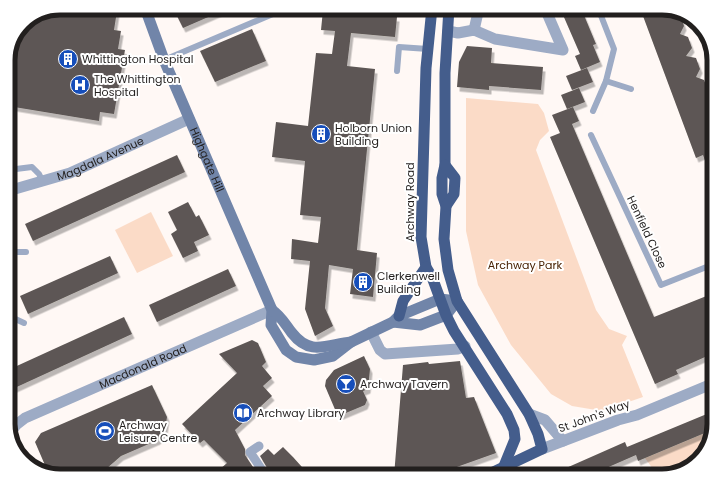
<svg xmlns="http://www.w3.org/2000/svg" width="722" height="484" font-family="Poppins,sans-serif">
  <defs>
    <filter id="shadow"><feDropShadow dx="2.5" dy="4.5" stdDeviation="0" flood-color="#0004"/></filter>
  </defs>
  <rect width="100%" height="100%" fill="#fff8f5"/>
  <g fill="#fbdbc7">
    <polygon points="466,98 538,104 544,113 549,131 540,140 536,150 596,310 609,329 627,336 622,345 643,397 602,411 572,406 551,394 511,345 478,285 466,231"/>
    <polygon points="151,212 173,256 137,273 115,230"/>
    <polygon points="712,430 705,453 688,469 658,476 645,458"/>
  </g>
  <g fill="#5d5754" filter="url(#shadow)">
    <polygon points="60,8 106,8 117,11 114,30 121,31 118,49 125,50 114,114 100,112 99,121 8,106 8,57 24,23"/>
    <polygon points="192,8 229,8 183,28 176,14"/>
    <polygon points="560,8 581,8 596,44 593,45 600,62 581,70 575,56 580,54"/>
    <polygon points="640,8 662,8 680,14 684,26 680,34 688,37 692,48 686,56 696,58 700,69 696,77 704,80 714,106 714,182 713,183 703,155 696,158"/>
    <polygon points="323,10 397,17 395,37 351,33 347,66 375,69 357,250 377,253 373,297 350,294 353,269 329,265 325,308 333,326 315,336 305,309 310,261 291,259 292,239 318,243 321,217 300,215 305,161 272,157 276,122 308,126 316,53 332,54 335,31 321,30"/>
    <polygon points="252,29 266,61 215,82 200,51"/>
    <polygon points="467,46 492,48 491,63 543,67 541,90 489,86 489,90 457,87 459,62"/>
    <polygon points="587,68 593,82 572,90 566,76"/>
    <polygon points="579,88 585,102 567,109 561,95"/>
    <polygon points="573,107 579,121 572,124 654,317 714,293 714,353 676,370 678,374 655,384 550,137 560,133 552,115"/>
    <polygon points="177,155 185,172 33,241 25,224"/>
    <polygon points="188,202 196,217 199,215 209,235 194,242 198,251 183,258 171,234 177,230 168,212"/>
    <polygon points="110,256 118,273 28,314 20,296"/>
    <polygon points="228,269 236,286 157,322 149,305"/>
    <polygon points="124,317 132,334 8,391 8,370"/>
    <polygon points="252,340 258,343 266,362 262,366 272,378 263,386 272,396 235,430 245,449 245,455 259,476 212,476 227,463 204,440 200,443 182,424 237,373 219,354"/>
    <polygon points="364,356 370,369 368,389 363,391 367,400 365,405 341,415 337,414 325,386 326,380 334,370"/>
    <polygon points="460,361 466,398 474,397 496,453 454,468 456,473 448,476 394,476 403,365 428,362 429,364"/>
    <polygon points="152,385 167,417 165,430 158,440 121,456 98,476 60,476 48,472 35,442 41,433"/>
    <polygon points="714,411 712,430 638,461 636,455 588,476 548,476 625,442 627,447"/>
    <polygon points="283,447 293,457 310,476 272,476 260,456 268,449 274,455"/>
  </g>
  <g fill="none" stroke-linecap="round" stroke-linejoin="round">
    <g stroke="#9dabc5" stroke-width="6">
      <polyline points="369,8 432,14"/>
      <polyline points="164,60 287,8"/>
      <polyline points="397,71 399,47 428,49"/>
      <polyline points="606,81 631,89"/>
      <polyline points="593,111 606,81 614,49 598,8"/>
      <polyline points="591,135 661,285 714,264"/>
      <polyline points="8,170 32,167 39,174 43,182"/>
      <polyline points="8,252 26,252"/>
      <polyline points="8,312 9,316 24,323"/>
    </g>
    <polyline stroke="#9dabc5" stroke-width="9" points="259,446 250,452 266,476"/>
    <g stroke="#9dabc5" stroke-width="11">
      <polyline points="474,30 479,8"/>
      <polyline points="448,31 458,33 474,30 495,39 563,50 547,13"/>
      <path id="s1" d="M8,191L70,173L189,119"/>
      <polyline points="371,332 380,350 385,354 458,349 465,346"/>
      <path id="s2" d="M10,433L16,425L25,418L272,310"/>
    </g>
    <g stroke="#9dabc5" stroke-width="11">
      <polyline points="529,414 545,420 563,441"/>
      <polyline points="542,449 618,420 637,415 714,383"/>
    </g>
    <g stroke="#7185a9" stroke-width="11">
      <path id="s3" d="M145,8L164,60L272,310L271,325L286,350L296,357L314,360L333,356L351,342L393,322L399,316L440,299L457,301"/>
      <path d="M272,310C281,316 285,324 292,333C310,356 326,345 351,342"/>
      <polyline points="393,322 420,325 446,315 457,301"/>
    </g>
    <g stroke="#445d8c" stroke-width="11">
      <polyline points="432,8 426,68 421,237 426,267 432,277 446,315 454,331 507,414 514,430 515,439 504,466"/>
      <polyline points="449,8 445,73 445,165 442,178 442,194 446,206 444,239 448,270 457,301 529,414 538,434 542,449 485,476"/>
      <polyline points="445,165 455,178 454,194 446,206"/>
      <polyline points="399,316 403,301 426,267"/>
    </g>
  </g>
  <defs>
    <g id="building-disc" transform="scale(1)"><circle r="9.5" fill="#164eba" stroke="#fff"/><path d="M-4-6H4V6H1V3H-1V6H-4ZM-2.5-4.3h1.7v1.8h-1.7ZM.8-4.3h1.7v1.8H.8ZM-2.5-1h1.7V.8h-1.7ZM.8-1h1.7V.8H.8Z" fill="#fff"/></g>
    <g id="hospital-disc" transform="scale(1)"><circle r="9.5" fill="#164eba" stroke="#fff"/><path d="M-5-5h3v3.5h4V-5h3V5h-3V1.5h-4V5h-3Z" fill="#fff"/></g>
    <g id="bar-disc" transform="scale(1)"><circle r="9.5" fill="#164eba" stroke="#fff"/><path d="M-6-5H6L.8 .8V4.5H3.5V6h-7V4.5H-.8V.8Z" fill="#fff"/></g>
    <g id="library-disc" transform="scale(1)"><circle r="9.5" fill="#164eba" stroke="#fff"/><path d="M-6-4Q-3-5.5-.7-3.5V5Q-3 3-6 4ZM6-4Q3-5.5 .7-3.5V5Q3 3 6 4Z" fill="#fff"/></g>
    <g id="stadium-disc" transform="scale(1)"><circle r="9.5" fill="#164eba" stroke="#fff"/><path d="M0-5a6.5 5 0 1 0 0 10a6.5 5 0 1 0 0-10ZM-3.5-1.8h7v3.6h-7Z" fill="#fff"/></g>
  </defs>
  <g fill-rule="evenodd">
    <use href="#building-disc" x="68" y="59"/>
    <use href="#hospital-disc" x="80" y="85"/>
    <use href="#building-disc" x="321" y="134"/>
    <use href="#building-disc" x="363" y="282"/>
    <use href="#bar-disc" x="346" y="384"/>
    <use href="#library-disc" x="243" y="413"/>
    <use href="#stadium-disc" x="105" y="431"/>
  </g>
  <g text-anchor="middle" stroke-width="4" stroke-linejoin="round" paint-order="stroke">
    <g font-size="11" fill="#221f1e" stroke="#fff" text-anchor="start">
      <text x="82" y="63">Whittington Hospital</text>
      <text x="94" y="83">The Whittington<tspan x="94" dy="13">Hospital</tspan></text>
      <text x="335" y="132">Holborn Union<tspan x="335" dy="13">Building</tspan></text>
      <text x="377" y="280">Clerkenwell<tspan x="377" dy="13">Building</tspan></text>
      <text x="360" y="388">Archway Tavern</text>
      <text x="257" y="417">Archway Library</text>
      <text x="119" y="429">Archway<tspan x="119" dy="13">Leisure Centre</tspan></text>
    </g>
    <g font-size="11" fill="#221f1e" stroke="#fff">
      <text dy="4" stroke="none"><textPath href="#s1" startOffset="98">Magdala Avenue</textPath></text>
      <text dy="4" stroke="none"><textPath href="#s3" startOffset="164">Highgate Hill</textPath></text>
      <text transform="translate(410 202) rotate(-90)" y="4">Archway Road</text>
      <text transform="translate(647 232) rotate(65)" y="4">Henfield Close</text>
      <text dy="4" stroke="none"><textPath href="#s2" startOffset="150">Macdonald Road</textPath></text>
      <text transform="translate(594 416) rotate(-20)" y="4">St John's Way</text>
    </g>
    <g font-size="11" fill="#472102" stroke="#fff">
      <text x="525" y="269">Archway Park</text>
    </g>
  </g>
  <path d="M0 0H722V484H0ZM60 15H662A45 45 0 0 1 707 60V424A45 45 0 0 1 662 469H60A45 45 0 0 1 15 424V60A45 45 0 0 1 60 15Z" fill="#fff" fill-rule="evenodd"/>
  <path fill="none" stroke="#221f1e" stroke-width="5" d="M60 15H662A45 45 0 0 1 707 60V424A45 45 0 0 1 662 469H60A45 45 0 0 1 15 424V60A45 45 0 0 1 60 15Z"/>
</svg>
